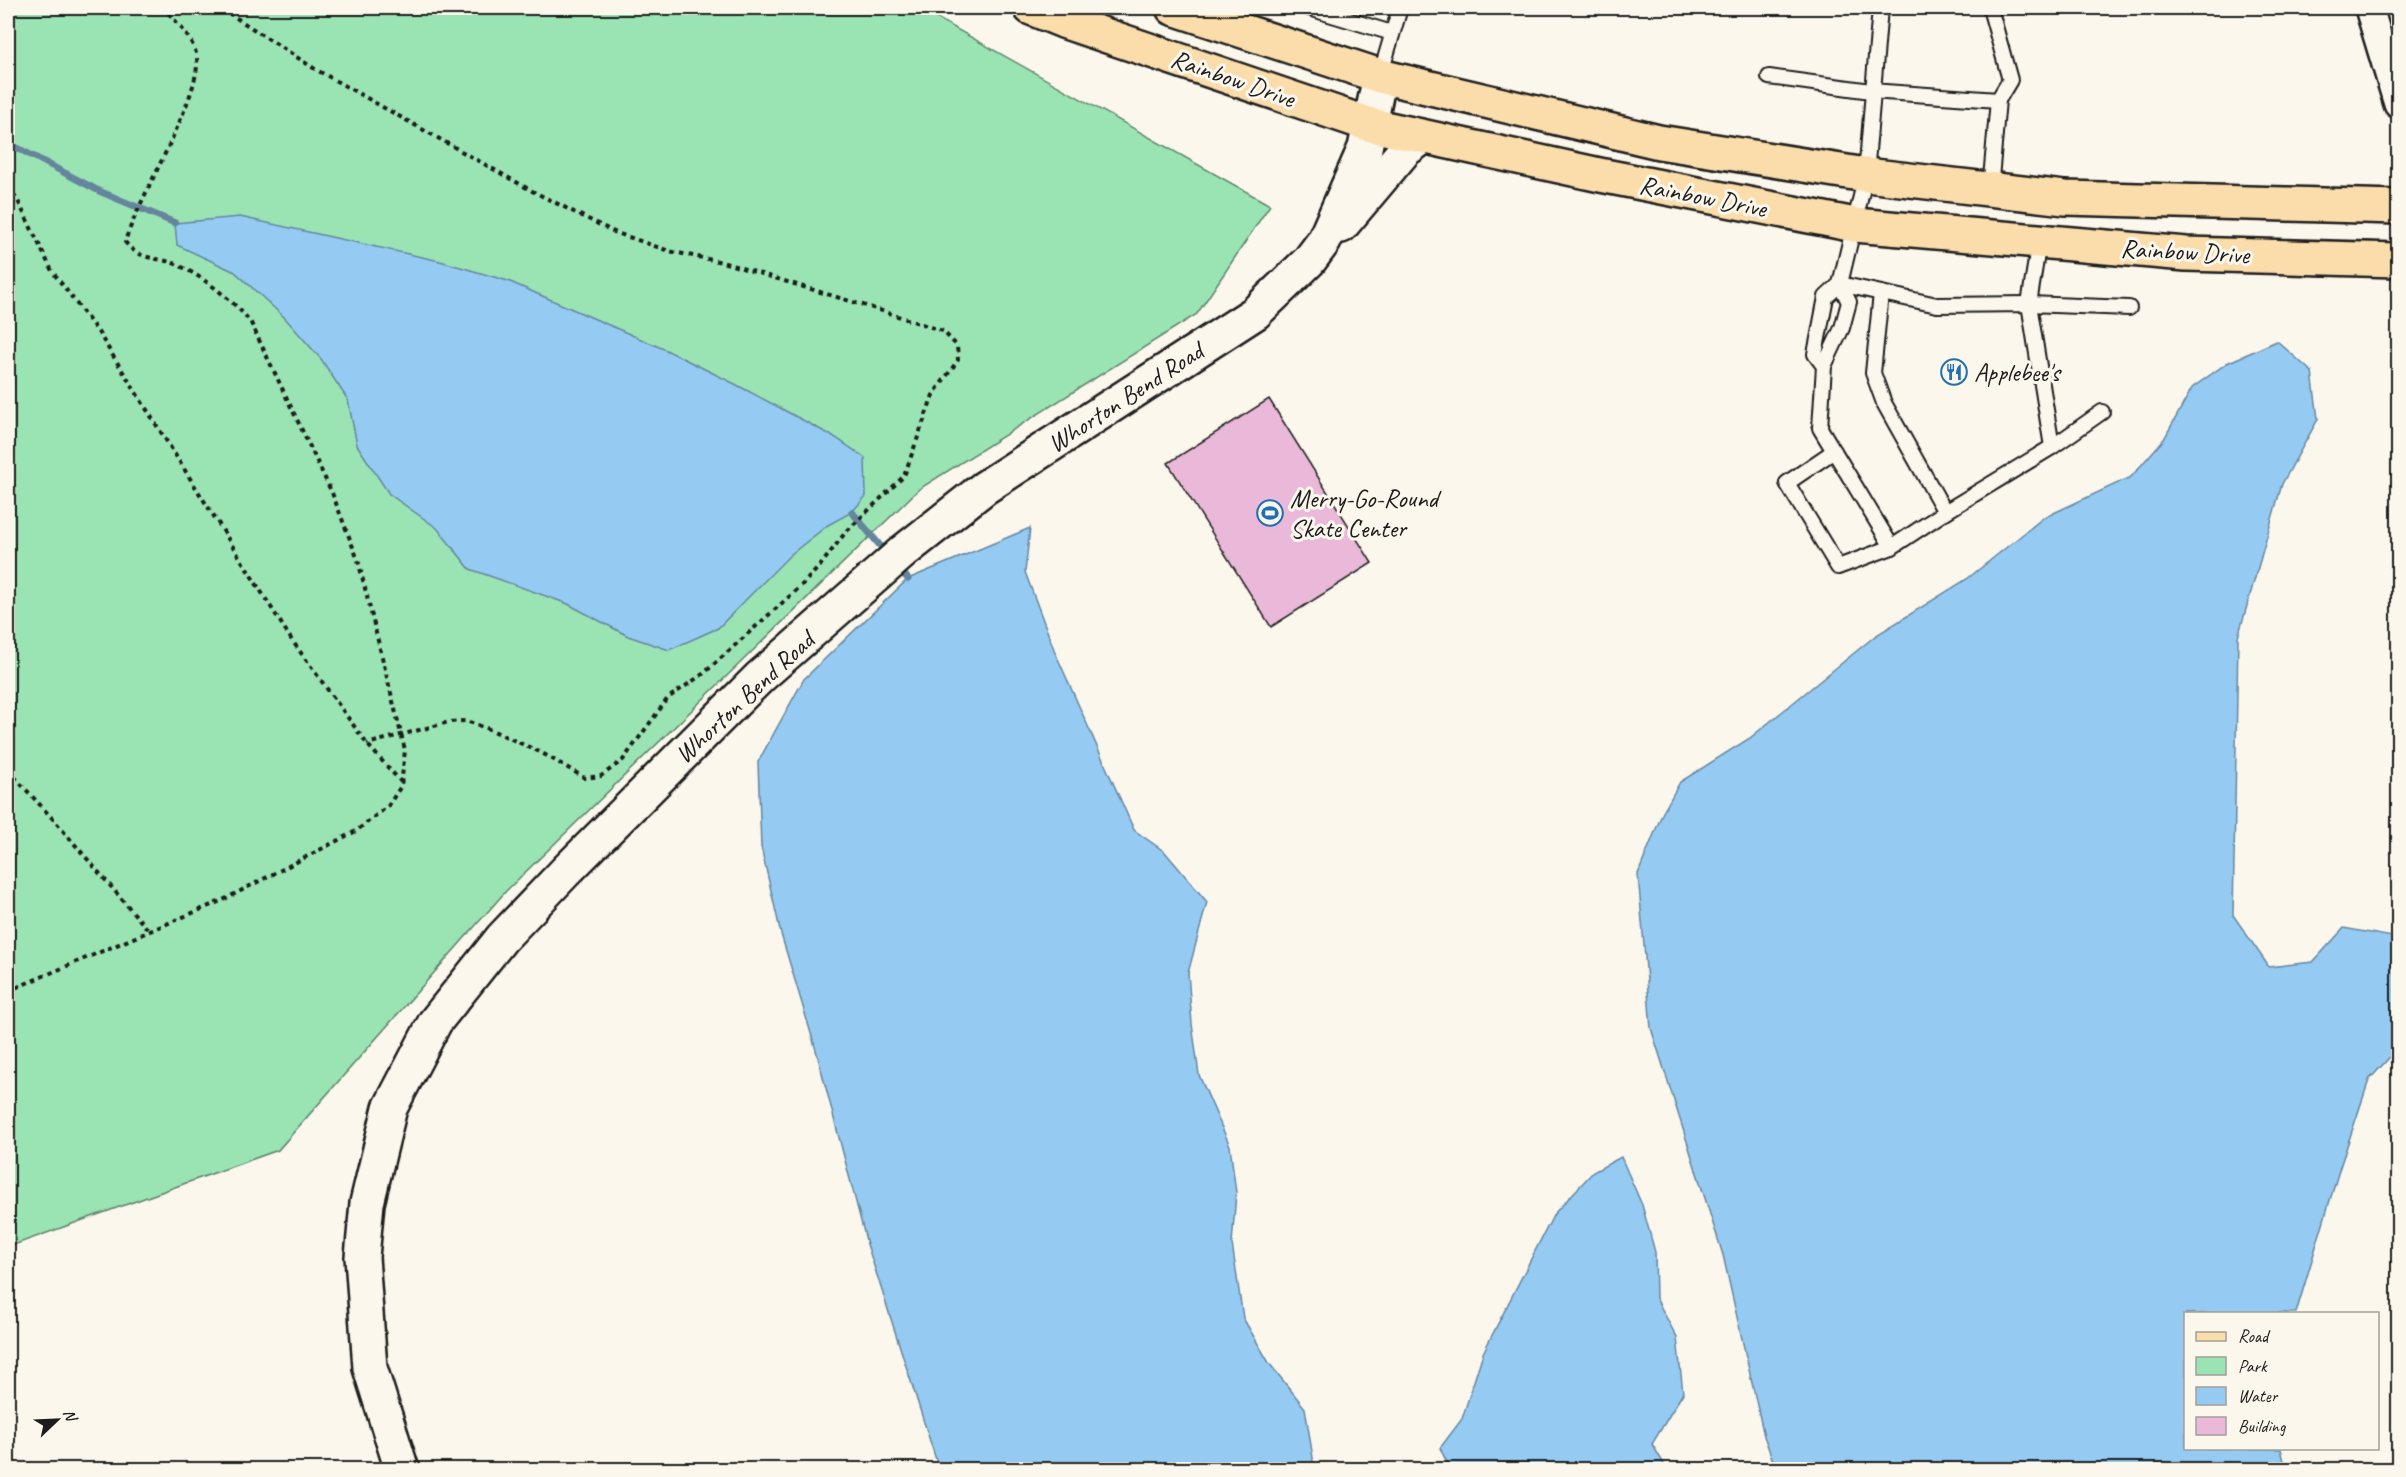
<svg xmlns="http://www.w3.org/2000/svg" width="2406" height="1477" font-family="Caveat,sans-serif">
  <rect width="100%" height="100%" fill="#fbf7ec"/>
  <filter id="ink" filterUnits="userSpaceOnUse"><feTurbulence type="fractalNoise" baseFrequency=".0167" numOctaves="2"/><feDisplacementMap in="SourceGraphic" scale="12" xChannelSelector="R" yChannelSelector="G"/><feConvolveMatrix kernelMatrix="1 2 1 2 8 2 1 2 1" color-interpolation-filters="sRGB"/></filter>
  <g filter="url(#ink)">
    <polygon fill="#9ae4b3" stroke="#5b8068" stroke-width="1.5" points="8,8 919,8 1270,205 1197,314 919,489 506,891 278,1150 8,1247"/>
    <g fill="#95cbf3" stroke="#65859d" stroke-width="1.5">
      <polygon points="240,217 440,261 508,281 666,350 735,384 836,438 865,458 866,496 852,512 828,525 790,555 718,628 669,650 628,636 568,604 470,569 437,528 389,494 357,445 348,400 321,359 284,317 235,272 177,245 175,223"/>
      <polygon points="2277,341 2312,372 2318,419 2282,484 2238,637 2233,915 2269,967 2313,962 2344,928 2398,938 2398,1048 2369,1080 2340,1167 2296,1313 2186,1314 2186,1448 2281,1449 2286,1469 1776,1469 1764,1436 1723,1255 1651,1028 1638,874 1662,814 1680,782 1750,738 1875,636 1967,579 2043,518 2131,477 2164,439 2192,388 2227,363"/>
      <polygon points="1030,528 1025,572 1055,652 1134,830 1165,852 1207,902 1188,973 1192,1024 1199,1075 1230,1146 1236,1193 1232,1244 1243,1318 1269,1363 1305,1408 1313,1458 1312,1469 939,1469 867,1244 816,1050 781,934 761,847 758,762 804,679 908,579"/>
      <polygon points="1621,1157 1642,1205 1655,1252 1656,1298 1677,1338 1683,1393 1652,1444 1667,1469 1450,1469 1440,1448 1462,1419 1483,1353 1554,1214 1593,1172"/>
    </g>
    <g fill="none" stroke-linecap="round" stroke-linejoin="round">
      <g stroke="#65859d" stroke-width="7">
        <polyline points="8,143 99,191 175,223"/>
        <polyline points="852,512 887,554"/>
        <polyline points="898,567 908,579"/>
      </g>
    </g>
    <polygon fill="#eab9da" stroke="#1c1c1c" stroke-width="1.5" points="1269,399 1372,563 1271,627 1168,463"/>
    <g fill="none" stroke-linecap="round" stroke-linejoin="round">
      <g stroke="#1c1c1c" stroke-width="18">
        <g id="service">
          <polyline points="1309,8 1392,33"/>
          <polyline points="1990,8 2010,80 1998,100"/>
          <polyline points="1380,76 1400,8"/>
          <polyline points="1769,77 1871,91 1998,100 1990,190"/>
          <polyline points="1840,284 1937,305 2029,304 2129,308"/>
          <polyline points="1840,284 1849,302 1842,328 1824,366 1820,428 1892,547"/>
          <polyline points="1881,293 1873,373 1884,403 1945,512"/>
          <polyline points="1824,366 1815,354 1826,297 1840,284 1866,175 1880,8"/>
          <polyline points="2052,447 2102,412"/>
          <polyline points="1834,451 1787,483 1838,567 1892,547 1945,512 2052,447 2029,304 2039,241"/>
        </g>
      </g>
      <g stroke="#1c1c1c" stroke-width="32">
        <polyline id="minor" points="2369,8 2398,104"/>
      </g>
      <g stroke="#1c1c1c" stroke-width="38">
        <g id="secondary">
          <polyline points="1341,226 1405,150 1423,137"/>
          <polyline points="402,1470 370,1368 362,1257 367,1203 390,1108 435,1022 502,938 566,871 760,677 904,551 984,488 1255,313 1309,261 1324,241 1365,148 1380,76"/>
        </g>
      </g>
      <g stroke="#1c1c1c" stroke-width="38">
        <g id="primary">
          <polyline points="1031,8 1063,21 1371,125 1600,175 1855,225 2186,254 2398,260"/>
          <polyline points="1173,8 1380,76 1659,142 1866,175 2065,198 2398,207"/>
        </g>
      </g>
      <g stroke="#1c1c1c" stroke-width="4" stroke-dasharray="4.5 4.5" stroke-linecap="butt">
        <polyline points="221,8 315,69 534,192 614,232 669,251 722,262 876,309 943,331 957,346 958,360 933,395 904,476 845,533 820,566 800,587 703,674 668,698 623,760 601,776 585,778 542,753 489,729 466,721 449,722 367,744"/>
        <polyline points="8,187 18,201 52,271 98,332 291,639 367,744 401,782"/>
        <polyline points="8,770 53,819 150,932"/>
        <path d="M8,991L221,901L356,831L388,806L401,786L405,750L358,560L332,493L250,321C231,299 206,279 180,266C158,255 142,263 125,242C137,200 207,88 196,53C190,35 176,22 164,8"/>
      </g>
      <use href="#service" stroke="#fbf7ec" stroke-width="14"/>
      <use href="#minor" stroke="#fbf7ec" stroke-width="27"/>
      <use href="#secondary" stroke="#fbf7ec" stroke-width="33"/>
      <use href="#primary" stroke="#fbddab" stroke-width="33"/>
    </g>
  </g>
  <defs>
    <g id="restaurant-ring" transform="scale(1.35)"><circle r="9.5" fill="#fbf7ec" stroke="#1f6fb2" stroke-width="1.5"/><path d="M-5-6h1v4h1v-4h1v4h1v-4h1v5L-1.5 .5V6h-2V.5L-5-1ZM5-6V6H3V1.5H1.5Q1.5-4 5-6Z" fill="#1f6fb2"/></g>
    <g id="stadium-ring" transform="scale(1.35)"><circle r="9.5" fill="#fbf7ec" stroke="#1f6fb2" stroke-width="1.5"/><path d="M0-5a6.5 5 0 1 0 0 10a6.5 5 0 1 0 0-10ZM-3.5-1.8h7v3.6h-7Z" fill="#1f6fb2"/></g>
  </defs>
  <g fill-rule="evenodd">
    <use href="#restaurant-ring" x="1954" y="372"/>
    <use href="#stadium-ring" x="1270" y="513"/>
  </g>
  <g text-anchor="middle" stroke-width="6" stroke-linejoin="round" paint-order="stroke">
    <g font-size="26" fill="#1c1c1c" stroke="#fbf7ec">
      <text transform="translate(1233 78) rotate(19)" y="9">Rainbow Drive</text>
      <text transform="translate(1703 196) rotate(11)" y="9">Rainbow Drive</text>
      <text transform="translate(2185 251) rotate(3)" y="9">Rainbow Drive</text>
      <text transform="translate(1125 397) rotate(-33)" y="9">Whorton Bend Road</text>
      <text transform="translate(744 697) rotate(-43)" y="9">Whorton Bend Road</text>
    </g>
    <g font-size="26" fill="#1c1c1c" stroke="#fbf7ec" text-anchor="start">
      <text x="1974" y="381">Applebee's</text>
      <text x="1290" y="507">Merry-Go-Round<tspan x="1290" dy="30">Skate Center</tspan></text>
    </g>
  </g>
  <rect width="2406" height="1477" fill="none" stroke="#fbf7ec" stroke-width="30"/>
  <rect x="15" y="15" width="2376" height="1447" fill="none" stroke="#1c1c1c" stroke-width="2" filter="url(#ink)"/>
  <rect x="2184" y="1312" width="195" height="138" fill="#fbf7ec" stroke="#a29f99" stroke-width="1.5"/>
  <rect x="2196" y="1332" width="30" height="9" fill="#fbddab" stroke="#a29f99" stroke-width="1.5"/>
  <text x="2238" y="1342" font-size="18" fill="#1c1c1c">Road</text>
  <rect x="2196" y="1357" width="30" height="18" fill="#9ae4b3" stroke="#a29f99" stroke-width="1.5"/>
  <text x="2238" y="1372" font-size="18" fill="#1c1c1c">Park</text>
  <rect x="2196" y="1387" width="30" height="18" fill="#95cbf3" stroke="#a29f99" stroke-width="1.5"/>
  <text x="2238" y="1402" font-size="18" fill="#1c1c1c">Water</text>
  <rect x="2196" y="1417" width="30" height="18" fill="#eab9da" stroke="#a29f99" stroke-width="1.5"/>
  <text x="2238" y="1432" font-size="18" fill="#1c1c1c">Building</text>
  <g transform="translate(57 1420) rotate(67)" stroke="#fbf7ec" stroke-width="4.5" paint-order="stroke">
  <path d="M0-4.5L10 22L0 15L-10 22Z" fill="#1c1c1c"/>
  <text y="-9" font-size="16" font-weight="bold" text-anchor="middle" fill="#1c1c1c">N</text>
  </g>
</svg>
